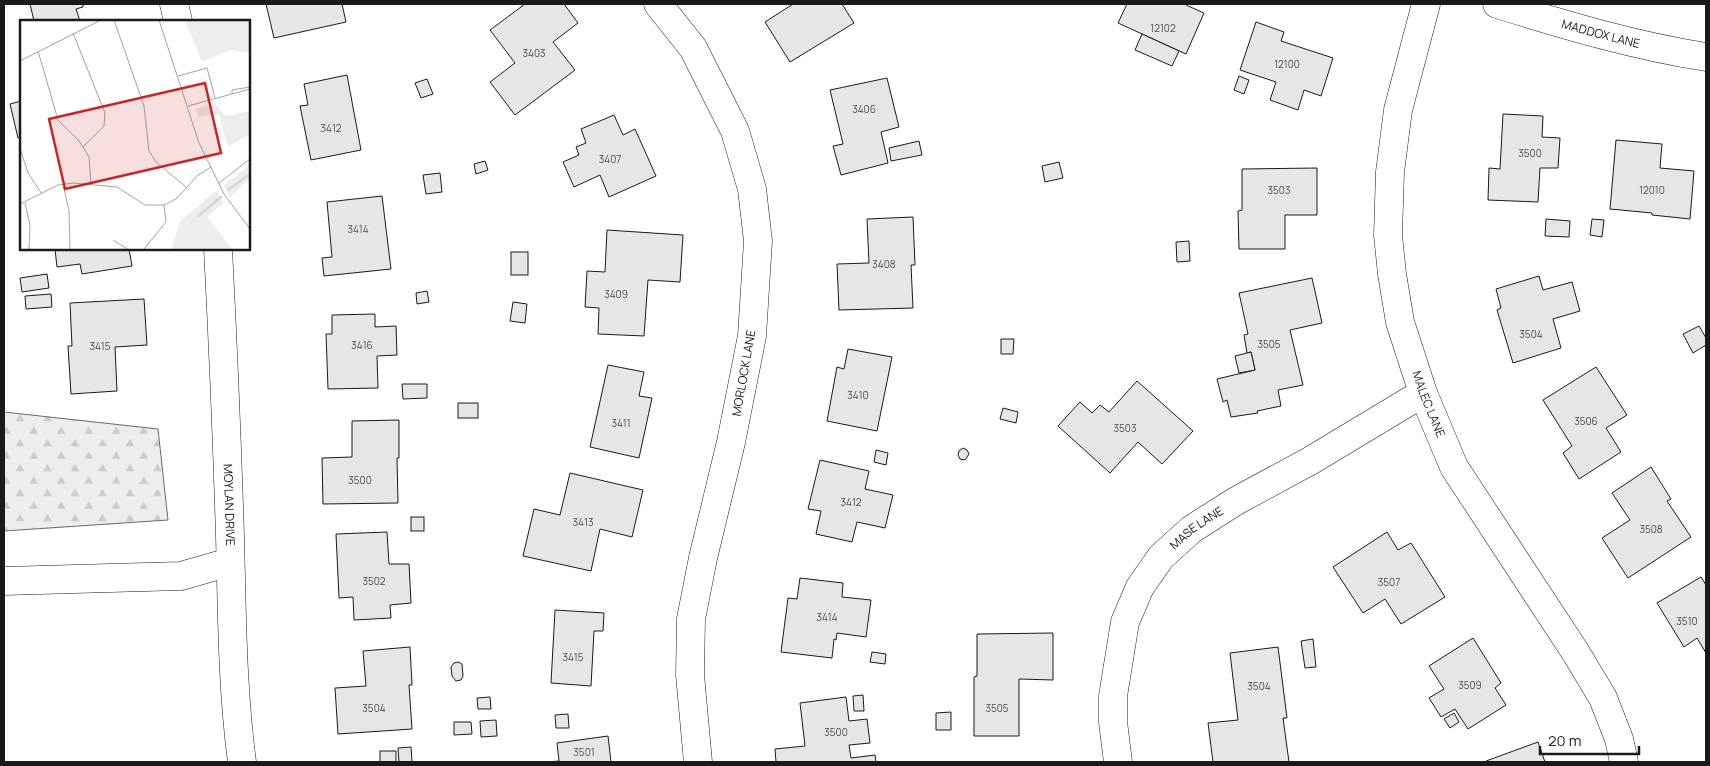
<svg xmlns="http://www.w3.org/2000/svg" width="1710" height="766" font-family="Manrope,sans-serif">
  <defs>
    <pattern id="forest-firs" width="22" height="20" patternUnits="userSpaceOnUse" patternTransform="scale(1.25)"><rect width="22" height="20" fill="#ededed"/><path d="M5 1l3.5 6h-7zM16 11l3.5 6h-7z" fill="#cbcbcb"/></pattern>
  </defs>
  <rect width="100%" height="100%" fill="#fff"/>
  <polygon fill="url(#forest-firs)" stroke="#6a6a6a" points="4,412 158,429 168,520 4,531"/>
  <g fill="#e6e6e6" stroke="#1a1a1a">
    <polygon points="30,4 83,4 83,7 76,9 80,21 34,21"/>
    <polygon points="266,4 342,4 346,22 274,38"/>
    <polygon points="525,4 564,4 578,23 553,42 575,70 515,115 490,82 515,63 490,30"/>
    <polygon points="793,4 842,4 854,23 790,62 765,22"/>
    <polygon points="1127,4 1187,4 1186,5 1204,13 1186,54 1118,23"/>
    <polygon points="1256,22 1284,32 1281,41 1333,58 1321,96 1304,90 1298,110 1270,100 1276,82 1240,70"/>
    <polygon points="1142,34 1179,51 1172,66 1135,50"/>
    <polygon points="347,75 361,150 311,160 300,106 308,105 304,84"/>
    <polygon points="1239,76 1249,80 1244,94 1234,90"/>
    <polygon points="887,78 899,127 881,132 888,163 841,175 833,146 843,144 830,90"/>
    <polygon points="427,79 433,94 421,98 415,83"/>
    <polygon points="21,101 21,137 18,138 10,104"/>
    <polygon points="1503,114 1543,116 1542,137 1560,138 1558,168 1540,168 1538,202 1488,200 1489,168 1500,169"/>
    <polygon points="614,115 623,135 635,129 656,176 609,197 600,175 574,187 563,162 579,155 576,147 586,143 581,129"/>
    <polygon points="1616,140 1662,144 1660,168 1694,171 1690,219 1652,215 1652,213 1610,209"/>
    <polygon points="919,141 922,155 891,161 889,148"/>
    <polygon points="485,161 488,170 476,174 474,164"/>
    <polygon points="1059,162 1063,178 1045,182 1042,166"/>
    <polygon points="1317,168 1317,215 1285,215 1285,249 1239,249 1238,211 1242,210 1242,169"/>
    <polygon points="440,173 442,192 426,194 423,175"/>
    <polygon points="382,196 391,269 324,276 322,258 332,257 327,202"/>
    <polygon points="913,217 915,265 911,265 913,308 839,310 837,264 869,263 867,219"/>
    <polygon points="1546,219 1570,221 1569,237 1545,236"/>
    <polygon points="1592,219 1604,220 1602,237 1590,235"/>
    <polygon points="607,230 683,235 680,282 648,280 644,336 598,334 599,308 585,307 587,271 605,272"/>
    <polygon points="1189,241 1190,261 1177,262 1176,242"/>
    <polygon points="55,249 129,249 132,266 82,274 80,264 57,267"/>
    <rect x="511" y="252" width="17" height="23"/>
    <polygon points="47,274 49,288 22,292 20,278"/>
    <polygon points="1539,276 1543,290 1572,282 1580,311 1553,319 1561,348 1513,363 1497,310 1501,308 1496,289"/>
    <polygon points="1312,278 1322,323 1290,330 1303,385 1278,390 1281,406 1257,411 1258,413 1231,417 1227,400 1223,402 1217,379 1255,370 1251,352 1247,353 1244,335 1248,334 1239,293"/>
    <polygon points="427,291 429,302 417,304 416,293"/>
    <polygon points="51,294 52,307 26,309 25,296"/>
    <polygon points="144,299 147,345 115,347 117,391 71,394 68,346 72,346 70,303"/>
    <polygon points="513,302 527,304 525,323 510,321"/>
    <polygon points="375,314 375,327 396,326 397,355 377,356 378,388 328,389 326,334 332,334 332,315"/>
    <polygon points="1699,326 1706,338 1706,345 1693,353 1683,334"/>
    <polygon points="1001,339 1014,339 1013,354 1001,354"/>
    <polygon points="848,349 892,357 877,431 827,421 837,367 844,369"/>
    <polygon points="1251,352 1255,370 1239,373 1235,356"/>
    <polygon points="608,365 644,372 639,396 652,398 639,458 590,447"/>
    <polygon points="1596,367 1627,415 1606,428 1621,452 1579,479 1563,453 1572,446 1543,400"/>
    <polygon points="1137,381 1193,431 1162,464 1138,442 1110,473 1058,426 1080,402 1092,413 1100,405 1109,412"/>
    <polygon points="402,384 427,384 427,398 403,399"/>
    <rect x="458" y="403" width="20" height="15"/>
    <polygon points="1003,408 1018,412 1016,423 1000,419"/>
    <polygon points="399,420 399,458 397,458 398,503 323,504 322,458 352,457 352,421"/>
    <polygon points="963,448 967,450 969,454 965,460 960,459 958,455 959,451"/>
    <polygon points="876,450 888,453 886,465 874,462"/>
    <polygon points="820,460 869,471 865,489 893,495 885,528 857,522 852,542 816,534 821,511 808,509"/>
    <polygon points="1651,467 1671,499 1667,501 1691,537 1628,578 1602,538 1630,520 1612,493"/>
    <polygon points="570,473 643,490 632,537 600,529 591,571 523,556 534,509 560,515"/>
    <rect x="411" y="517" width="13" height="14"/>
    <polygon points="387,532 389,564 409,564 411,603 390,605 391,618 354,620 353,597 339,598 336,534"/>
    <polygon points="1387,532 1398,550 1411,543 1445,597 1401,624 1385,599 1363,613 1333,567"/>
    <polygon points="1701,577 1706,585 1706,653 1697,638 1684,647 1657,603"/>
    <polygon points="800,578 843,583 842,597 871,600 866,637 837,633 836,640 834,639 832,658 781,652 788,598 797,599"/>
    <polygon points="555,610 604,613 603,631 594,631 591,686 551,683"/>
    <polygon points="1053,633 1053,680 1019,679 1019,736 974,736 974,677 977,676 977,634"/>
    <polygon points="1473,638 1501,683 1495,688 1506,705 1468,729 1455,709 1441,717 1429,698 1444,689 1429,666"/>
    <polygon points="1313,639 1316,667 1305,668 1301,641"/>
    <polygon points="410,647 412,685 409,685 412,729 338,734 335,688 366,686 363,651"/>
    <polygon points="1278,647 1287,718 1283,718 1289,762 1213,762 1208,723 1238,720 1230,653"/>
    <polygon points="872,652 886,654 885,664 870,662"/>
    <polygon points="458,662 462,664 463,676 461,680 456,681 452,676 451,667 454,663"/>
    <polygon points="863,695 864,711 854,711 853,696"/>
    <polygon points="490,697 491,709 478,709 477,698"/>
    <polygon points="846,697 849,721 867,719 870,743 849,745 851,758 875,755 876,762 776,762 775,749 805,746 800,703"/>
    <polygon points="951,712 951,730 936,730 936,713"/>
    <polygon points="1454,713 1459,722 1450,728 1444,719"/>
    <polygon points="568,714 569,728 556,728 555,715"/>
    <polygon points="496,720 497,736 481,737 480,721"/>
    <polygon points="454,722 471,722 472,734 454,735"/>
    <polygon points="608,736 611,762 546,762 559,761 557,743"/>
    <polygon points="1538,742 1545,762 1487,762 1486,761"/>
    <polygon points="411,747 412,762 399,762 398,748"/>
    <rect x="380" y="751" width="16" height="11"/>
  </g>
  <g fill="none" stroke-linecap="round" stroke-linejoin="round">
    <g stroke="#1a1a1a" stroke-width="29">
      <g id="minor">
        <polyline points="174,4 178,21"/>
        <polyline points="658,4 693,48 735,131 752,189 758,241 752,336 731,442 703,558 691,619 690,675 698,762"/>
        <path id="s1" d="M1426,4L1398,110L1390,172L1388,235L1392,274L1400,322L1423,393L1454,467L1576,653L1603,698L1619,739L1624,762"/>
        <path id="s2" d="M1497,4C1565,25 1635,46 1706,57"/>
        <path id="s3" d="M218,249C223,344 227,440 230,536C232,611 232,688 242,762"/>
        <polyline points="4,581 181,576 230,562"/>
        <path id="s4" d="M1118,762L1113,722V696L1125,622L1140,587L1161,557L1192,529L1236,501L1310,461L1423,393"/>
      </g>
    </g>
    <use href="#minor" stroke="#fff" stroke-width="28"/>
  </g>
  <g text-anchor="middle" stroke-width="4" stroke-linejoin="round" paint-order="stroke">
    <g font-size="10" fill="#4d4d4d">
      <text x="1163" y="32">12102</text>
      <text x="534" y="57">3403</text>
      <text x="1287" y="68">12100</text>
      <text x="864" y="113">3406</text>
      <text x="331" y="132">3412</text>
      <text x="1530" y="157">3500</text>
      <text x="610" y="163">3407</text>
      <text x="1279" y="194">3503</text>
      <text x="1652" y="194">12010</text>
      <text x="358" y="233">3414</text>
      <text x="884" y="268">3408</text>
      <text x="616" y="298">3409</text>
      <text x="1531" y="338">3504</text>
      <text x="1269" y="348">3505</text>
      <text x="362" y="349">3416</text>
      <text x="100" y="350">3415</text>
      <text x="858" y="399">3410</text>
      <text x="1586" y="425">3506</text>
      <text x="621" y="427">3411</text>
      <text x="1125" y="432">3503</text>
      <text x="360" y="484">3500</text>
      <text x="851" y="506">3412</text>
      <text x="583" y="526">3413</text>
      <text x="1651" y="533">3508</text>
      <text x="374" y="585">3502</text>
      <text x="1389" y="586">3507</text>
      <text x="827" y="621">3414</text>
      <text x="1687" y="625">3510</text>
      <text x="573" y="661">3415</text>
      <text x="1470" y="689">3509</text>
      <text x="1259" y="690">3504</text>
      <text x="374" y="712">3504</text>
      <text x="997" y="712">3505</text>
      <text x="836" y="736">3500</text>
      <text x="584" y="756">3501</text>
    </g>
    <g font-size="12" fill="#1a1a1a" stroke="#fff">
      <text dy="4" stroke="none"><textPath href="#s2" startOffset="108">MADDOX LANE</textPath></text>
      <text transform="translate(744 373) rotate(-80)" y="4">MORLOCK LANE</text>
      <text dy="4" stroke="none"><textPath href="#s1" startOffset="410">MALEC LANE</textPath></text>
      <text dy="4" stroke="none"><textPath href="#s3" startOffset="256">MOYLAN DRIVE</textPath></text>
      <text dy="4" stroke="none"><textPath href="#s4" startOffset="262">MASE LANE</textPath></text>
    </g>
  </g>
  <g transform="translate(20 20)">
    <rect width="230" height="230" fill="#fff"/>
    <path d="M184,0H230V33L210,30L182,42L169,10L182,6ZM194,83L206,96L230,91V114L208,127L199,95L178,97L175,89ZM230,145V159L210,177L204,165ZM197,170L203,183L187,197L213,230H151L160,201Z" fill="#ededed"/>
    <path d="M165,0H184L182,6L169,10Z" fill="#ededed"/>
    <path fill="none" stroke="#d7d7d7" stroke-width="2.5" d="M208,170L230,154M177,197L202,176"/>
    <path fill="none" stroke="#a3a3a3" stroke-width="1" d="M94,0L124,86L129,131L137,143L166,167M139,0L179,123L204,174L230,209M53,13L85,93L84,106L63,127M18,31L38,100L59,121L69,137L71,164M0,41L81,0M158,56L187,48L195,78M212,74V70L230,67M168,86L230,69M0,128L8,153L22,174M199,163L230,139M43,164L49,191L50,230M5,183L10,205L9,230M0,184L38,165L53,163L97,167L125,185H144L156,179L177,156L191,147M93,220L109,230M123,230L146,202L144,185"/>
    <path fill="#c62828" fill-opacity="0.15" stroke="#c62828" stroke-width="2.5" d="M185,63L201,133L45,169L29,99Z"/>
    <rect width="230" height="230" fill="none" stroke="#1a1a1a" stroke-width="2.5"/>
  </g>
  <rect width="1710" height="766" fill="none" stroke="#1a1a1a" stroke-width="10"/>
  <path d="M1540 746v8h99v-8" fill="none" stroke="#1a1a1a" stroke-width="2.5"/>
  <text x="1548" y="746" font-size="15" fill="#1a1a1a" stroke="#ffffff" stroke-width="4" paint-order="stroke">20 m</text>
</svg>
